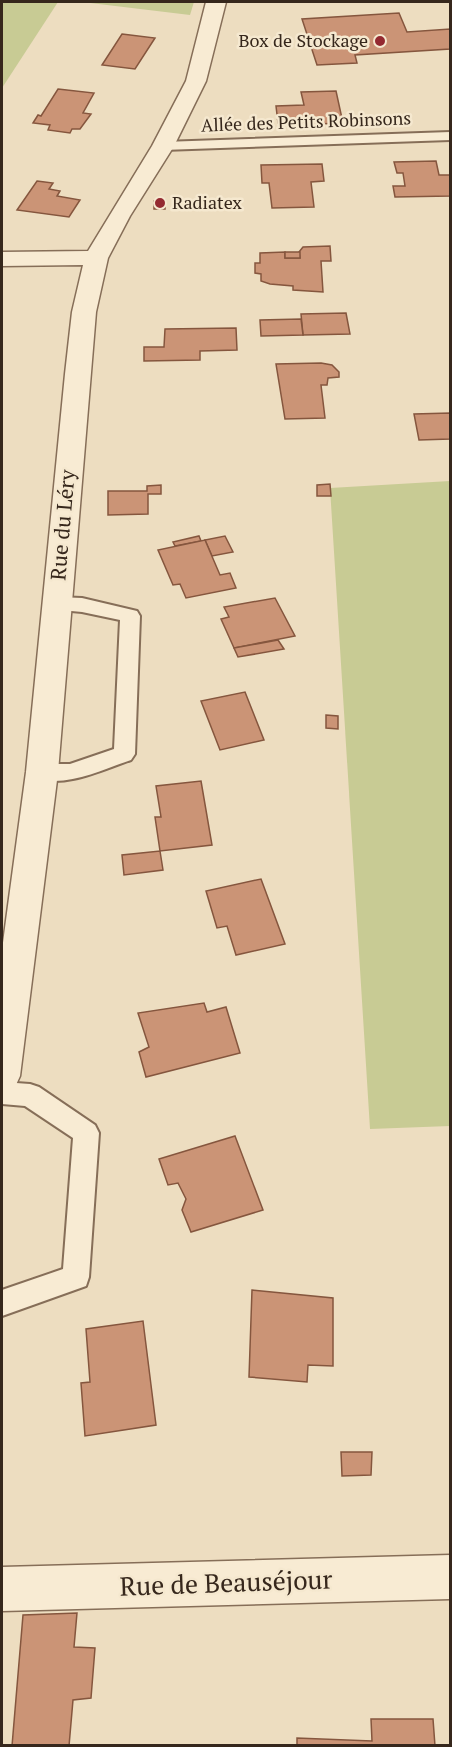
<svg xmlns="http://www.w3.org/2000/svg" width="452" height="1747" font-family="'PT Serif',serif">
  <rect width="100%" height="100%" fill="#edddc0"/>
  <g fill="#c8cb94">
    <polygon points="2,2 58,2 2,88"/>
    <polygon points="82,2 194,2 190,15"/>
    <polygon points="450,481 450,1126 370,1129 330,488"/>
  </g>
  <g fill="#cb9476" stroke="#85563e" stroke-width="1.5">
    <polygon points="399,13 407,32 450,29 450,49 355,55 357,63 317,65 302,19"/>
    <polygon points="122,34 155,38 135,69 102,65"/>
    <polygon points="58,89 94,93 83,113 91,114 80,129 72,129 70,133 48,130 50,125 33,123 38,115 41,116"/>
    <polygon points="336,91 343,123 293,125 292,122 278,123 276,106 304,105 301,92"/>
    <polygon points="436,161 439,175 450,175 450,196 395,197 393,186 405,186 403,173 397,173 394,162"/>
    <polygon points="322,164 324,181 311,182 314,207 272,208 269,183 262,183 261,165"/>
    <polygon points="37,181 53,183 49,189 60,191 57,196 80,200 69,217 17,210"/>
    <polygon points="165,200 165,209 154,209 154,201"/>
    <polygon points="330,246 331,261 321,261 323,292 293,290 293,286 270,284 261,281 261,274 255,273 255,263 260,263 260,253 285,252 285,258 300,258 299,252 303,247"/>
    <rect x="285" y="252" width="15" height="6"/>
    <polygon points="346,313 350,334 303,335 301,314"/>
    <polygon points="301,319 303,335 261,336 260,320"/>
    <polygon points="236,328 237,350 200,351 200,360 144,361 144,347 164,347 165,329"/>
    <polygon points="321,363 332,365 339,372 339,377 328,378 327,385 321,385 325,418 285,419 276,364"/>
    <polygon points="450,413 450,439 419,440 414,414"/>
    <polygon points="330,484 331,496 317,496 317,485"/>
    <polygon points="161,485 161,494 148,494 148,514 108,515 108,491 147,491 147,486"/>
    <polygon points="199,536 201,541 175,546 173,542"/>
    <polygon points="225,536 233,552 212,556 205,540"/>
    <polygon points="205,540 220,575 230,573 236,588 186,598 180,584 173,585 158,550"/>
    <polygon points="275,598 295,636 234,648 221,619 229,617 224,607"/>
    <polygon points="278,640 284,649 238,657 234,648"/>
    <polygon points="245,692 264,740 220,750 201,701"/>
    <polygon points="326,715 338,716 338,729 326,728"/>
    <polygon points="201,781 212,845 160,851 155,817 161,817 156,786"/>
    <polygon points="160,851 163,870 124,875 122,855"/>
    <polygon points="261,879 285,944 236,955 227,926 217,928 206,891"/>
    <polygon points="204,1003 207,1012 226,1007 240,1053 146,1077 139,1052 149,1047 138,1013"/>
    <polygon points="235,1136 263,1210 191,1232 182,1210 186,1199 178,1183 168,1185 159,1159"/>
    <polygon points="252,1290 333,1298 333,1366 308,1365 307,1382 249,1377"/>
    <polygon points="143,1321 156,1425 85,1436 81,1383 90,1382 86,1329"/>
    <polygon points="341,1452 372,1452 371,1475 342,1476"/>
    <polygon points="77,1613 74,1647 95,1648 91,1698 73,1700 69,1746 12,1746 23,1615"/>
    <polygon points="371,1719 433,1719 435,1746 297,1746 297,1738 372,1741"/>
  </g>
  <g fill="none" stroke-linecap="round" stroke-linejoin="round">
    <g stroke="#866e58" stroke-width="4">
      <g id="lane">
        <polygon points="450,132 450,140 163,150 156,146 163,142"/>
        <path d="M57,597L82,598L137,611L140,616L135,754L131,760C101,770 67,788 34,778L31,772L34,766L42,764H70L114,749L120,620L82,612L50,609L47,604L50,599Z"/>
        <polygon points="2,1082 30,1084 39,1087 95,1125 99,1133 89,1277 86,1286 2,1316 2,1290 63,1269 73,1138 25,1106 2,1104"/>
      </g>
    </g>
    <g stroke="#866e58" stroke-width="3">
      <g id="street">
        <polygon points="206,2 226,2 206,81 174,146 130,216 108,258 96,312 58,772 20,1076 15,1087 2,1092 2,950 26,772 65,374 72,312 83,265 2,266 2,252 88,251 152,146 186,81"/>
        <polygon points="450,1555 450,1599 2,1611 2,1567"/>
      </g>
    </g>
    <use href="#lane" fill="#f8ebd3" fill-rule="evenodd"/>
    <use href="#street" fill="#f8ebd3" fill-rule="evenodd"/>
  </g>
  <g fill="#942930" stroke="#f5e8cf" stroke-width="2">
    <circle cx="380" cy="41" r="6"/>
    <circle cx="160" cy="203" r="6"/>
  </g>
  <g text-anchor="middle" stroke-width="5" stroke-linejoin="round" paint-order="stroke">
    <g font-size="18" fill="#36271c" stroke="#f5e8cf" text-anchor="end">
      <text x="368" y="47">Box de Stockage</text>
      <text x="172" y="209" text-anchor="start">Radiatex</text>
    </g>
    <g font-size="18" fill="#36271c" stroke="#f5e8cf">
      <text transform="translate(306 122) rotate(-2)" y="6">Allée des Petits Robinsons</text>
    </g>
    <g font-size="21" fill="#36271c" stroke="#f5e8cf">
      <text transform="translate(63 525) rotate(-85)" y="7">Rue du Léry</text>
    </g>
    <g font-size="26" fill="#36271c" stroke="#f5e8cf">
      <text transform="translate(226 1583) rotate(-2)" y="9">Rue de Beauséjour</text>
    </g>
  </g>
  <rect width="452" height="1747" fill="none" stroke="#36271c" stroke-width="6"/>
</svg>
